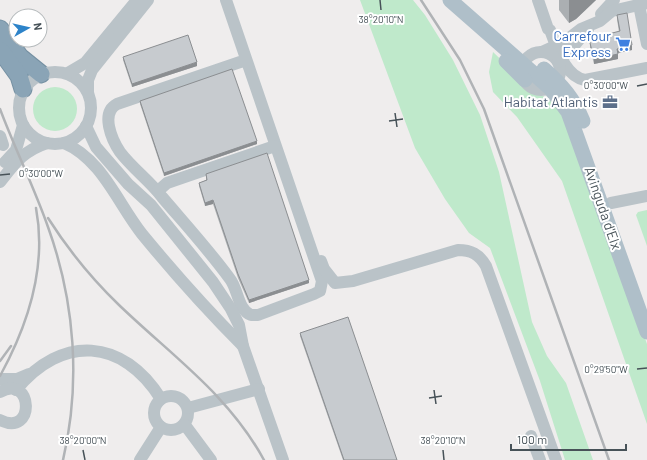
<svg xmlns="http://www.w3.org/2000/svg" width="647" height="460" font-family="Barlow,sans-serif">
  <rect width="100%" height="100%" fill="#efeded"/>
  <g fill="#bfe9cb">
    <polygon points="360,0 413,0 425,15 453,60 480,115 499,172 532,322 547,356 566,383 593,460 565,460 540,381 490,248 469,233 445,199 415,148"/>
    <polygon points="493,52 516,74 521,84 530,92 543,96 555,103 576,142 647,344 647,424 562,181 517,117 493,92 489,72"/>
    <circle cx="55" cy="109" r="22"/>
    <polygon points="647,210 647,246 636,215 638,212"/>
  </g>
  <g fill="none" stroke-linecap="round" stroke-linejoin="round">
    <g stroke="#7590a2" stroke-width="19">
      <g id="highway">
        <polyline points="0,29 20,57 41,74"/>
        <polyline points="1,51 19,76 23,89"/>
      </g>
    </g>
    <g stroke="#bac3c8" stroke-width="12">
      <path d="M226,0L322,281L320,291L314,294L258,315H251C238,310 238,289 230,279C209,250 185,224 162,197C150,181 132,168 120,152C112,140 100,113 117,104L246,60"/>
      <path d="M538,0L548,29L550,30C557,47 564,76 585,80L647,68"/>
      <polyline points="639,5 647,44"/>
      <polyline points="601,14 614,0"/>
      <polyline points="542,52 564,42 581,29 600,21 612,11 647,3"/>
      <circle cx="541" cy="71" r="19"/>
      <polyline points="558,62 573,47 588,29"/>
      <circle cx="55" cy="108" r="36"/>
      <polyline points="68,73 85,63 137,0"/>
      <polyline points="88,92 88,80 92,70 148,0"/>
      <polyline points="86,126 96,147 128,184 151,205 213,282 231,309 239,325 243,346 283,460"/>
      <polyline points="0,136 3,145"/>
      <path d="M64,143C102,159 118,204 142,234C174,273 207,310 243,346"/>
      <polyline points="5,162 16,150 23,125"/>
      <path d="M0,182C15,163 23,151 47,143"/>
      <polyline points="158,191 167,183 275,146"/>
      <polyline points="611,203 647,196"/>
      <path d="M321,261L324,269L335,283L353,281L458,250C471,250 479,254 486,266L556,460"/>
      <polyline points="0,379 17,379 29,374"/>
      <path d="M16,390C62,334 123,338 161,399"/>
      <path d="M0,392C33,373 36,438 0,420"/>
      <circle cx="171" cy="413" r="17"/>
      <polyline points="188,408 259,389"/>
      <polyline points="185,425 211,460"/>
      <polyline points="531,436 540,460"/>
      <polyline points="140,460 161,427"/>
    </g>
    <g stroke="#afbfc9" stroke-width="15">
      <polyline points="450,0 550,88 568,112 647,332"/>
      <polyline points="506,61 525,80"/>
      <path d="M544,69C562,85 574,99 583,121"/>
    </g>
    <use href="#highway" stroke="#8aa4b6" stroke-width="17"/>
    <g stroke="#b0b3b6" stroke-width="2.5">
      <polyline points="421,0 460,60 484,109 609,460"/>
      <path d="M0,109C15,149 34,187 48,227C75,302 81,383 63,460"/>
      <path d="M48,218C69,251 92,279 119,305C172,356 228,394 264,460"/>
      <polyline points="0,361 11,346"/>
      <path d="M0,376C28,325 47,266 36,208"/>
    </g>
  </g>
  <g fill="#abafb2">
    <polygon points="559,0 596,0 576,19 569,23 559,10"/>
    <polygon points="617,15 632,50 618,53 618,59 594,64 590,48 590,43 619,32 617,19"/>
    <polygon points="123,57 197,66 132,87 123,60"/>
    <polygon points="140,101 257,144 164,176 140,104"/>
    <polygon points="206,174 309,283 249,303 238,278 213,204 205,206 199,186 199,183 206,180"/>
    <polygon points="300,333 397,460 343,460 300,336"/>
  </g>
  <g fill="#8b8e91">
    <polygon points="569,0 596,0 576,19 569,23"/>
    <polygon points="632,45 632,50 617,53 617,49"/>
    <polygon points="618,54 618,59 594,64 594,59"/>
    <polygon points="197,62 197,66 132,87 132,84"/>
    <polygon points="257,141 257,144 164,176 164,173"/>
    <polygon points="213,200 213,204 205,206 205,203"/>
    <polygon points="309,280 309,283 249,303 249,300"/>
  </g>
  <g fill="#c7cbcf" stroke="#8b8e91">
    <polygon points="627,13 632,45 617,49 618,54 594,59 590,43 593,38 620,31 617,15"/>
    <polygon points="188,35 197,62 132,84 123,57"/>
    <polygon points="232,69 257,141 164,173 140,101"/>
    <polygon points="267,153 309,280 249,300 238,274 213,200 205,203 199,183 207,180 206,174"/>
    <polygon points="348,317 397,460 344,460 300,333"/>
  </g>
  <path fill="none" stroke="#475258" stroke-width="1.5" d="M380,0L381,10M637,86L647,84M395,113L397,127M389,121L403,119M0,175L10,174M637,369L647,368M434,390L436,404M429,398L442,396M83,450L85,460M443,450L444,460"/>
  <defs>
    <g id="supermarket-bare" transform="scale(1.2)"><path d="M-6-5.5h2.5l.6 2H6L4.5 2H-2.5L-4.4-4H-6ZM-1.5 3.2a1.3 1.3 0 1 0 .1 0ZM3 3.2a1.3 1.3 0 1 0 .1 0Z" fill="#3f7fe0" stroke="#fff" stroke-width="2.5" paint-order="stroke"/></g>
    <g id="office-bare" transform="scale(1.2)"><path d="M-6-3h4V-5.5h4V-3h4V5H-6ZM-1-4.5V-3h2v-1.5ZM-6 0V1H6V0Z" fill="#5c6f8a" stroke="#fff" stroke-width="2.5" paint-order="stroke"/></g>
  </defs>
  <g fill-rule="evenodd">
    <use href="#supermarket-bare" x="623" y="44"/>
    <use href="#office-bare" x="610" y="102"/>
  </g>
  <g text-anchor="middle" stroke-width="4" stroke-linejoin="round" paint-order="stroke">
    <g font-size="14" fill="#366cbe" stroke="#fff" text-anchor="end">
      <text x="611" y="41">Carrefour<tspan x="611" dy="16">Express</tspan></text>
    </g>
    <g font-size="14" fill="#4e5e75" stroke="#fff" text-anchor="end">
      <text x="598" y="107">Habitat Atlantis</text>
    </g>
    <g font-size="14" fill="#475258" stroke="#fff">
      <text transform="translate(603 208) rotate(71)" y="5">Avinguda d'Elx</text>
    </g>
  </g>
  <g font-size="10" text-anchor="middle" fill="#475258" stroke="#fff" stroke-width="4" stroke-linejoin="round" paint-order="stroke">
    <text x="381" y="23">38°20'10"N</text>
    <text x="606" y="89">0°30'00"W</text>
    <text x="41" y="177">0°30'00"W</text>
    <text x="606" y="373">0°29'50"W</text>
    <text x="83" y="444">38°20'00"N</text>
    <text x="443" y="444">38°20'10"N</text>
  </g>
  <g transform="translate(28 28) rotate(82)"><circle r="19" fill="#ffffff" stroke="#b5babc"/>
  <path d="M0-3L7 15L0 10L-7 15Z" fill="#2d83c9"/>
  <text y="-6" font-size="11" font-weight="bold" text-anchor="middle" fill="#475258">N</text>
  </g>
  <path d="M511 444v6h115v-6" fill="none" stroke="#475258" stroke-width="2"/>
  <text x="517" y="444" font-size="12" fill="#475258" stroke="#ffffff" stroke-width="3" paint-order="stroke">100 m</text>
</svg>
